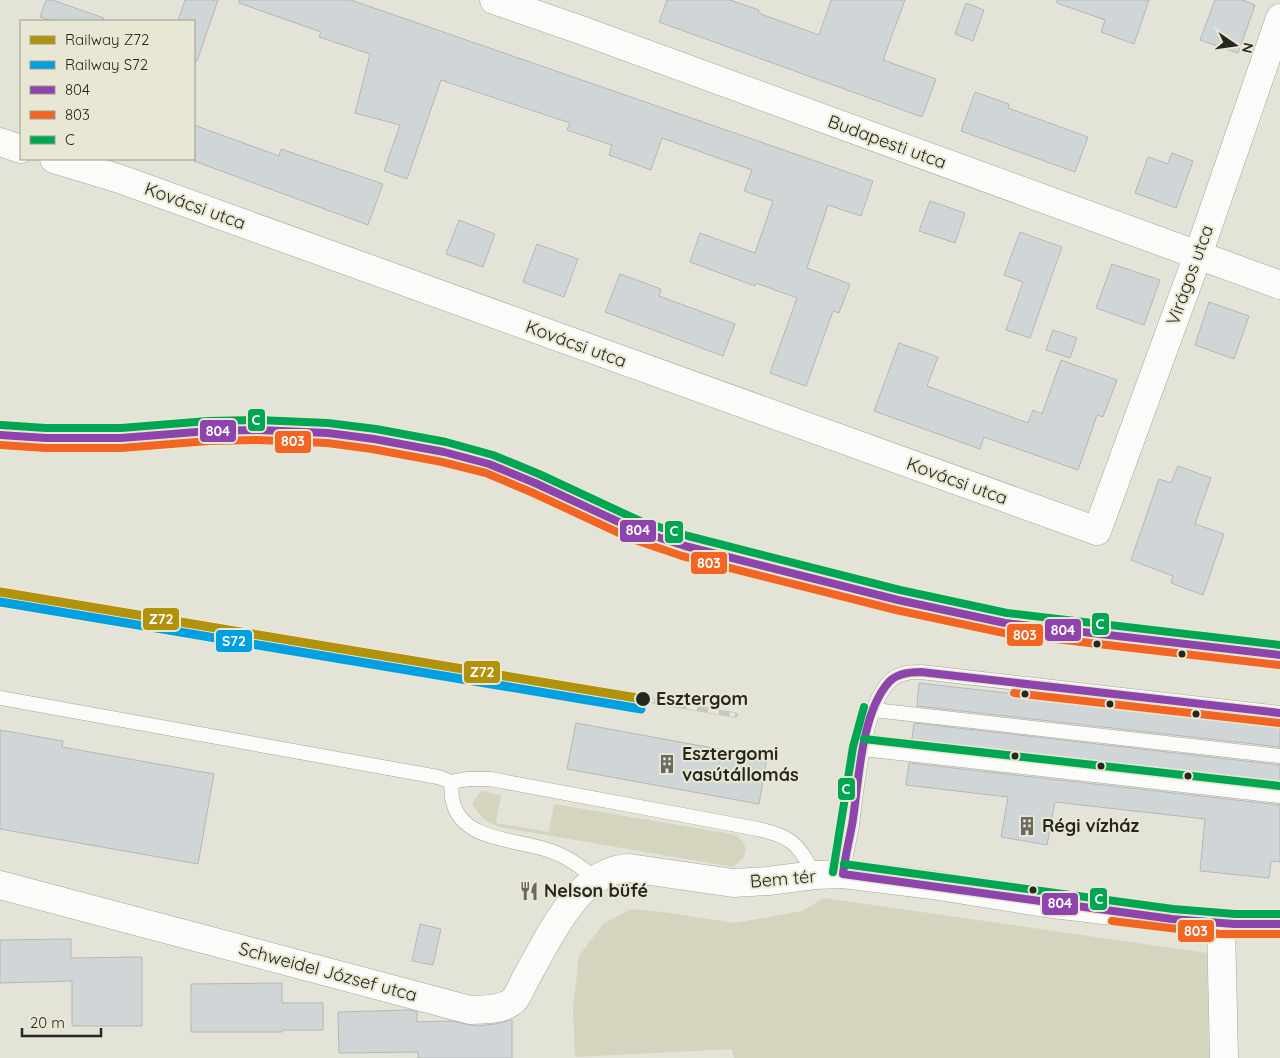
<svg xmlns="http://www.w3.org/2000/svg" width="1280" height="1058" font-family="Quicksand,sans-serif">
  <rect width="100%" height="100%" fill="#e3e3d8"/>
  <g fill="#d5d4be">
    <path d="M481,791L501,795L496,823L549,832L554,804L737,835C750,849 748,855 733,867L505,828C488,824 481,818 472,804Z"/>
    <polygon points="824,898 1207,953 1209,1058 734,1058 732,1049 575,1057 573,1009 579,956 603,924 631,909 662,912 735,923 802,911"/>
  </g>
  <g fill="#d0d6d8" stroke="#b4b7b5">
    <polygon points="46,0 52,0 104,18 103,21 52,21 40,17"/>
    <polygon points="185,0 218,0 197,61 194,61 194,21 178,21"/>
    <polygon points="239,0 351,0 873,181 861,216 828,205 807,268 850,284 839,313 833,311 806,386 770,373 797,298 756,283 755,286 690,262 700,233 755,253 773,201 744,191 752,170 662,138 651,170 609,155 612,145 567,130 570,123 441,80 407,179 384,171 400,125 355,113 370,54 319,37 321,32 239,3"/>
    <polygon points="667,0 730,0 759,10 758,13 819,35 831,0 905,0 883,60 936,79 922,117 659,22"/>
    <polygon points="1057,0 1149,0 1134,44 1101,32 1105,20 1057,3"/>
    <polygon points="1215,0 1242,0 1255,5 1238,53 1200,40"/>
    <polygon points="966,3 984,10 973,41 955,34"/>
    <polygon points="975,92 1009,104 1008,108 1088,137 1075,172 961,131"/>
    <polygon points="194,125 279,156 281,149 383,184 368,225 194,161"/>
    <polygon points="1172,153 1193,161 1176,208 1135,193 1148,157 1168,164"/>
    <polygon points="930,201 965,213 955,243 919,231"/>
    <polygon points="459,220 495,234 483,267 446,254"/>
    <polygon points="1020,232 1062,247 1030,338 1006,330 1023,282 1004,275"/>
    <polygon points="537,244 578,259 564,297 523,282"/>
    <polygon points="1112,264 1160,280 1144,325 1096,308"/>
    <polygon points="620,274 661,289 659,296 735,324 723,356 605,312"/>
    <polygon points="1209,302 1249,316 1234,359 1195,345"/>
    <polygon points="1053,330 1077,338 1070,358 1046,350"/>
    <polygon points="899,343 938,357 927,386 1028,423 1033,410 1042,414 1061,360 1117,380 1103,417 1097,415 1078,470 984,437 980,449 874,411"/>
    <polygon points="1178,466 1211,478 1195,524 1224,534 1203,595 1171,583 1173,576 1131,560 1159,479 1171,483"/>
    <polygon points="919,683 1280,724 1280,747 917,706"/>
    <polygon points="576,723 767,758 759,804 567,769"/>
    <polygon points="914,723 1280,765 1280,787 911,746"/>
    <polygon points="0,730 63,741 62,747 214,774 198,864 0,829"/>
    <polygon points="909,763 1280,805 1280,862 1271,861 1269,878 1200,871 1205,819 1055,802 1047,845 1001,837 1008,797 906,785"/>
    <polygon points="420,924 441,929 433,965 412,961"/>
    <polygon points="71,939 71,958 142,957 142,1026 72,1026 72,981 0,983 0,940"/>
    <polygon points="282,983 282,1003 323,1003 323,1030 282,1030 282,1032 191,1032 191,984"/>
    <polygon points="410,1010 417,1012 417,1022 451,1021 476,1026 495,1024 512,1020 512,1058 418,1058 418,1052 339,1053 338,1012"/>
  </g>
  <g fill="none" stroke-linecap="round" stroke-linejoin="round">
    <g stroke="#a4a49c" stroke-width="15">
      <g id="lane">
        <path d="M0,698L438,777L451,782L468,779H490L758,829C794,837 797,844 815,875"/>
        <polyline points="874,710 1280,756"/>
        <polyline points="863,749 1280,796"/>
        <path d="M451,782C452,789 451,796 453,802C462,841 517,839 548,850C567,856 582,867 597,880"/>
        <path d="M843,874C845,857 849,841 852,825C857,787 863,710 889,682C898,673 909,672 921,672L1280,713"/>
      </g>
    </g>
    <g stroke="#a4a49c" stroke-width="29">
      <g id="street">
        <polyline points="494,0 578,29 1280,285"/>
        <polyline points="0,142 21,149"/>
        <polyline points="54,159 120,179 1097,531 1198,255 1280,18"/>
        <polyline points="0,435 46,438 121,438 209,431 258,430 328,433 374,439 444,452 489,464 535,483 607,517 636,530 685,546 898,600 1005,623 1280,655"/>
        <path d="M0,885L470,1010C483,1010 504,1010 514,1000C520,993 523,983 527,976C549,938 578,870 629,868L733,883L768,881L815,875L843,874L933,885L1045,903L1221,924H1280"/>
        <polyline points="1221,924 1224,1058"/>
      </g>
    </g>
    <use href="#lane" stroke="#fbfbf9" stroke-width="14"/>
    <use href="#street" stroke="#fbfbf9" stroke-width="28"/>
    <g stroke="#c6c6c4" stroke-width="5.5">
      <polyline id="rail" points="643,699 735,715"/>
    </g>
    <use href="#rail" stroke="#e8e7d3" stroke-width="4" stroke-dasharray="11" stroke-linecap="butt"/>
    <g stroke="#e8e7d3" stroke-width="11">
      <g id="bus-1">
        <polyline points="0,435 46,438 121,438 209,431 258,430 328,433 374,439 444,452 489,464 535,483 636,530 685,546 898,600 1005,623 1280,655"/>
        <path d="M1280,713L921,672C910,672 897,673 889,682C860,714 859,784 852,825C849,841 845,857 843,874L1172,919L1234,924H1280"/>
      </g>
    </g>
    <g stroke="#e8e7d3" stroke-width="11">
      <g id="bus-2">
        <polyline points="0,445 46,448 121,448 209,441 258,440 327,443 372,449 442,462 486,473 531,492 632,539 682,556 896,610 1004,633 1279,665"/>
        <polyline points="1014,693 1279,723"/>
        <polyline points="1112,921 1220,934 1280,934"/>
      </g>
    </g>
    <g stroke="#e8e7d3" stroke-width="11">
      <g id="bus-3">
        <polyline points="1,425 46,428 121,428 208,421 258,420 328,423 376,429 446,442 493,455 539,474 640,521 688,536 900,590 1007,613 1280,645"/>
        <polyline points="864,739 1280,786"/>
        <polyline points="844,864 1173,909 1235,914 1280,914"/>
        <polyline points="833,872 853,747 864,707"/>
      </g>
    </g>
    <use href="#bus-1" stroke="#8e44ad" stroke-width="8"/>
    <use href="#bus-2" stroke="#f26522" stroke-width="8"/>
    <use href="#bus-3" stroke="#00a651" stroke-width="8"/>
    <g stroke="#e8e7d3" stroke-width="12">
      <polyline id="rail-1" points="0,592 643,699"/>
    </g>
    <g stroke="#e8e7d3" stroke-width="12">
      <polyline id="rail-2" points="0,602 641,709"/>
    </g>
    <use href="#rail-1" stroke="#b3920b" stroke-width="9"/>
    <use href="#rail-2" stroke="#00a0e3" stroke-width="9"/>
  </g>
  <defs>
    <g id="building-bare" transform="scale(1.5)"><path d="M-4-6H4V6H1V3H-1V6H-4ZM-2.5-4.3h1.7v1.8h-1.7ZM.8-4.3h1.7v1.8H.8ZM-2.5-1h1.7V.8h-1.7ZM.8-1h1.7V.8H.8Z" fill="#696960" stroke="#e8e7d3" stroke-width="2.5" paint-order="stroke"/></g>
    <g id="restaurant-bare" transform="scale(1.5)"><path d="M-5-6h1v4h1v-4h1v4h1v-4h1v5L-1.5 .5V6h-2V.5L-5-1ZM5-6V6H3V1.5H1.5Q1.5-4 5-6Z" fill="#696960" stroke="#e8e7d3" stroke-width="2.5" paint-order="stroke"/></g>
  </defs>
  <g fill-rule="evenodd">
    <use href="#building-bare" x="667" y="764"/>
    <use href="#building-bare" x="1027" y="826"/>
    <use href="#restaurant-bare" x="529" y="891"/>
  </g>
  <g fill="#27271f" stroke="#e8e7d3" stroke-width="2">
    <circle cx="1097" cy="644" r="4.5"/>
    <circle cx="1182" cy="654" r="4.5"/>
    <circle cx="1025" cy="694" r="4.5"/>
    <circle cx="643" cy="699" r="8"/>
    <circle cx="1110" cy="704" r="4.5"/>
    <circle cx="1196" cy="714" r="4.5"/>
    <circle cx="1015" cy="756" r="4.5"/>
    <circle cx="1101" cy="766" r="4.5"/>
    <circle cx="1188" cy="776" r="4.5"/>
    <circle cx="1033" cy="890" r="4.5"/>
  </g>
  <g text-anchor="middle" stroke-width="4" stroke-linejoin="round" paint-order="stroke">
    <g font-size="18" fill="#27271f" stroke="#e8e7d3">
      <text transform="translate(887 142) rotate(20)" y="6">Budapesti utca</text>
      <text transform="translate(195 206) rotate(20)" y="6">Kovácsi utca</text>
      <text transform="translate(1190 275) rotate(-70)" y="6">Virágos utca</text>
      <text transform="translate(576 344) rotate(20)" y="6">Kovácsi utca</text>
      <text transform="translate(957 481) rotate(20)" y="6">Kovácsi utca</text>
      <text transform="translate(783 879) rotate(-5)" y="6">Bem tér</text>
      <text transform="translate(328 972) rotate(15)" y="6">Schweidel József utca</text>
    </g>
    <g font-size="18" font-weight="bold" fill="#27271f" stroke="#e8e7d3" text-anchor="start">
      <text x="656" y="705">Esztergom</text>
    </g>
    <g font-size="18" font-weight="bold" fill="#27271f" stroke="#e8e7d3" text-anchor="start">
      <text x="682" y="760">Esztergomi<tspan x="682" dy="21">vasútállomás</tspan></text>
      <text x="1042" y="832">Régi vízház</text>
      <text x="544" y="897">Nelson büfé</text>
    </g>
  </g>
  <g stroke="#e8e7d3" stroke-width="2">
    <rect x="247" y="408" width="19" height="24" rx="5" fill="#00a651"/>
    <rect x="199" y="419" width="38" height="24" rx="5" fill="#8e44ad"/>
    <rect x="274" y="430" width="38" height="24" rx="5" fill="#f26522"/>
    <rect x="619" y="519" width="38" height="24" rx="5" fill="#8e44ad"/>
    <rect x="664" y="520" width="20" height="24" rx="5" fill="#00a651"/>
    <rect x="690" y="551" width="38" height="24" rx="5" fill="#f26522"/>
    <rect x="142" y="607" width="38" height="24" rx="5" fill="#b3920b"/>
    <rect x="1091" y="612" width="19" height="24" rx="5" fill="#00a651"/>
    <rect x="1044" y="618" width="38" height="24" rx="5" fill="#8e44ad"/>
    <rect x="1006" y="623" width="38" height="24" rx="5" fill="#f26522"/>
    <rect x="215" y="629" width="38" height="24" rx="5" fill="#00a0e3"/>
    <rect x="463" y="660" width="38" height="24" rx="5" fill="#b3920b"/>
    <rect x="837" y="777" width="19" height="24" rx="5" fill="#00a651"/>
    <rect x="1089" y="887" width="19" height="24" rx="5" fill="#00a651"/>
    <rect x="1041" y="892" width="38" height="24" rx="5" fill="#8e44ad"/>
    <rect x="1177" y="919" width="38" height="24" rx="5" fill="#f26522"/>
  </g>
  <g font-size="14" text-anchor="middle" font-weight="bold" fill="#fff">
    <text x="256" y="425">C</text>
    <text x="218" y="436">804</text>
    <text x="293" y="446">803</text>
    <text x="638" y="535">804</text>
    <text x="674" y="536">C</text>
    <text x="709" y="568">803</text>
    <text x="161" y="624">Z72</text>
    <text x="1100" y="629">C</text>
    <text x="1063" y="635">804</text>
    <text x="1025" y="640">803</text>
    <text x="234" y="646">S72</text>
    <text x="482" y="677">Z72</text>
    <text x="846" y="794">C</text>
    <text x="1099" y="904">C</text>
    <text x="1060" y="908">804</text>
    <text x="1196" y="936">803</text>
  </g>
  <rect x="20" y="20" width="175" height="140" fill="#e8e7d3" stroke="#9b9a8b"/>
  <rect x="30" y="36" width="25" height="8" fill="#b3920b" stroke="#9b9a8b"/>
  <text x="65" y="45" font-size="15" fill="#27271f">Railway Z72</text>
  <rect x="30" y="61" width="25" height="8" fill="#00a0e3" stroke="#9b9a8b"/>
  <text x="65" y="70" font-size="15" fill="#27271f">Railway S72</text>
  <rect x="30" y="86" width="25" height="8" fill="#8e44ad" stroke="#9b9a8b"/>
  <text x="65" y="95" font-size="15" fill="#27271f">804</text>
  <rect x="30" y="111" width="25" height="8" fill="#f26522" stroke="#9b9a8b"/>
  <text x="65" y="120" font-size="15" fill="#27271f">803</text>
  <rect x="30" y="136" width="25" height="8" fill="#00a651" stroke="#9b9a8b"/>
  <text x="65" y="145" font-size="15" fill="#27271f">C</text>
  <g transform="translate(1235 45) rotate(103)" stroke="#e8e7d3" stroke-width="4" paint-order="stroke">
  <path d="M0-4L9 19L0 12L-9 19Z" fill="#27271f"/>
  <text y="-8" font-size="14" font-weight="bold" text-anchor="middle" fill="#27271f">N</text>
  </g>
  <path d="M22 1028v8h79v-8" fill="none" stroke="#27271f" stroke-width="2.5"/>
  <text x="30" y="1028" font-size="15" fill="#27271f" stroke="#e8e7d3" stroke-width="4" paint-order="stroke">20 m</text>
</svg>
